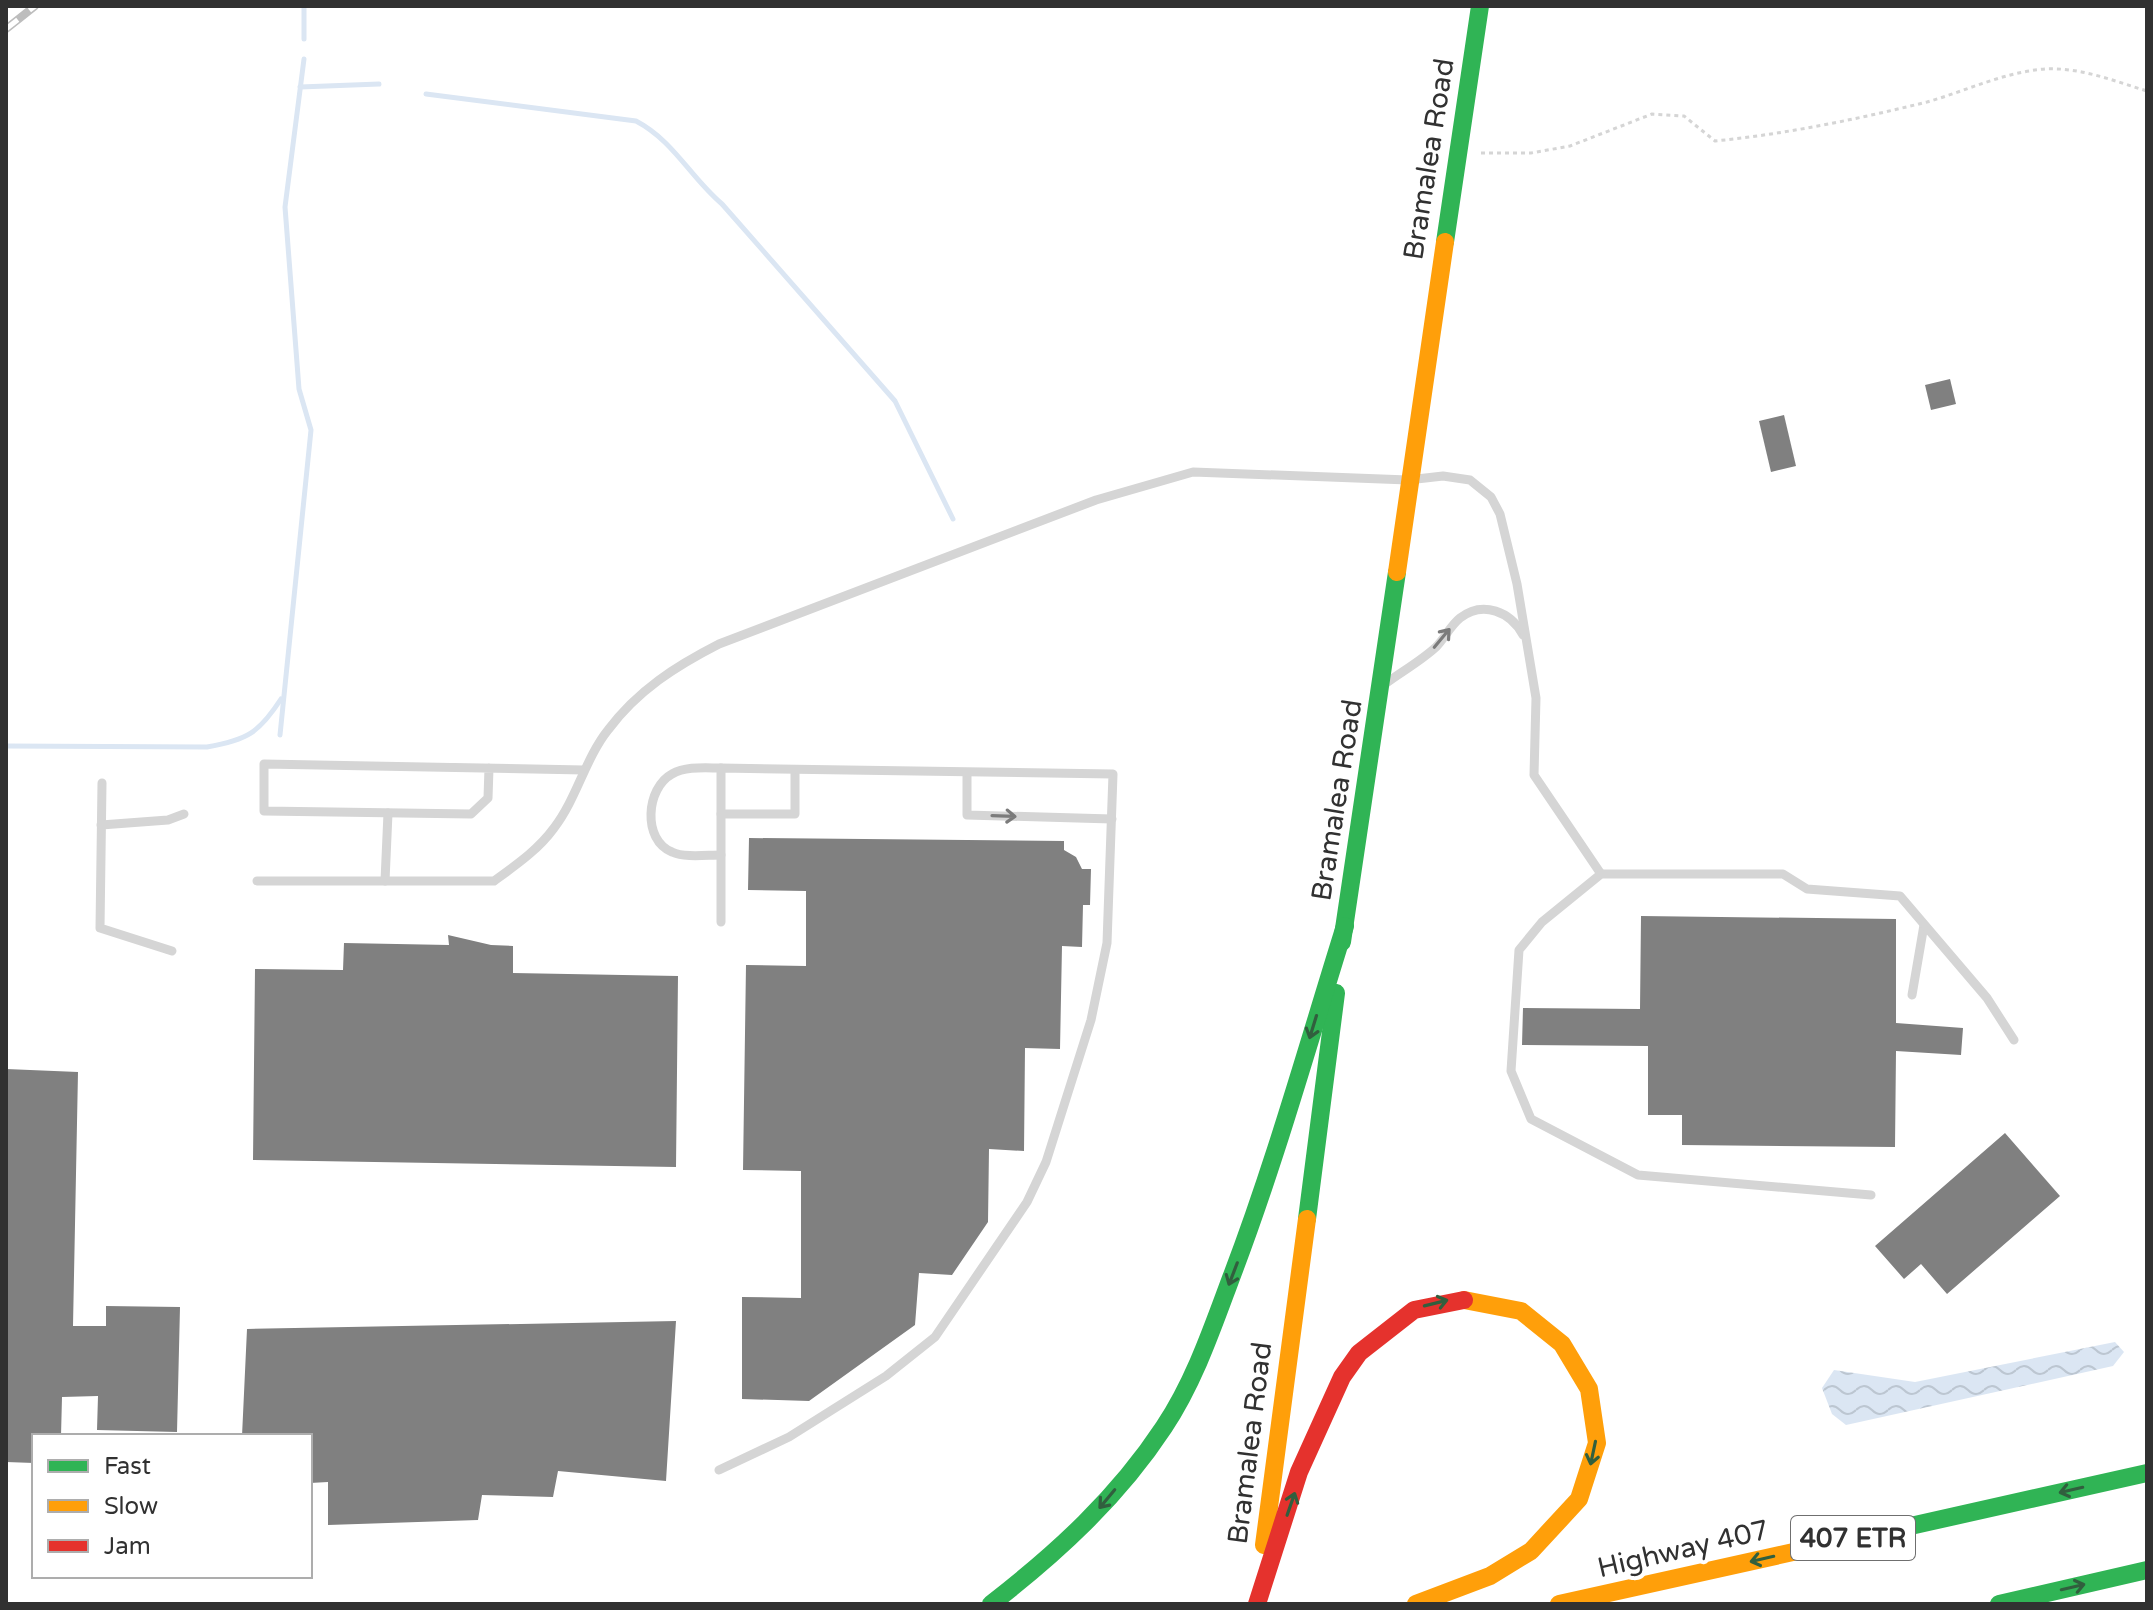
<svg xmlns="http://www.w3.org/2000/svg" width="2153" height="1610" font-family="'Varela Round',sans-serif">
  <defs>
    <pattern id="water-waves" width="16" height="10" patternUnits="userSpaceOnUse" patternTransform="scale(2)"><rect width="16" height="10" fill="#dbe6f3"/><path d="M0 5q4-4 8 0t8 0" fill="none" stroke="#bcc6d1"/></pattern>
  </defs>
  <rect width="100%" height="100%" fill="#fff"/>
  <polygon fill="url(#water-waves)" points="2115,1342 2124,1352 2113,1366 1846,1425 1832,1414 1822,1388 1834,1370 1915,1382"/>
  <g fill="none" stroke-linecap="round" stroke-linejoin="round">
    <g stroke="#dbe6f3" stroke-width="5">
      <polyline points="304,39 304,6"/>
      <polyline points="300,87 379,84"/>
      <path d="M426,94L636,121C674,141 690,177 722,204L895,401L953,519"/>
      <polyline points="280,735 311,430 299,389 285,207 304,59"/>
      <path d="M6,746L207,747C247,740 259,733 281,699"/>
    </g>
  </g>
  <g fill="#808080">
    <polygon points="1950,379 1956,404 1931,410 1925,385"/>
    <polygon points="1784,415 1796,466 1771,472 1759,421"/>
    <polygon points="749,838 1064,841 1064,850 1076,857 1082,869 1091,869 1090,905 1083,905 1082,947 1062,946 1060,1049 1025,1048 1024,1151 989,1149 988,1222 952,1275 919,1273 915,1325 809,1401 742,1399 742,1297 801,1298 801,1171 743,1170 746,965 806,966 806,891 748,890"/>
    <polygon points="1641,916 1896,919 1896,1023 1963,1028 1961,1055 1896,1051 1895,1147 1682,1145 1682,1115 1648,1115 1648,1046 1522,1045 1523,1008 1640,1009"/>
    <polygon points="448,935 491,945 513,946 513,973 678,976 676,1167 253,1160 255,969 343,970 344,943 449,945"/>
    <polygon points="6,1069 78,1072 73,1326 106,1326 106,1306 180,1307 177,1432 97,1430 98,1396 62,1397 61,1436 34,1436 34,1463 6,1462"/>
    <polygon points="2005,1133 2060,1196 1947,1294 1921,1264 1904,1279 1875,1246"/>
    <polygon points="676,1321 666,1481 558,1471 553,1497 482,1495 478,1520 328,1525 328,1482 310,1483 310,1436 242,1436 247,1329"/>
  </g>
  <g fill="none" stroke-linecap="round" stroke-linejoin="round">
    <path stroke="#d5d5d5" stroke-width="3" stroke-dasharray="4 4" stroke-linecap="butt" d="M1481,153H1531L1570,146L1652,114L1684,116L1715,141C1786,134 1858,119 1927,102C1966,91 2004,72 2045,69C2080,67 2114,81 2147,91"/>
    <g stroke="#d5d5d5" stroke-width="9">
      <path d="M1385,684C1401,672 1421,661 1436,647C1445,638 1450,626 1460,618C1483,600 1511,612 1523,635"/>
      <polyline points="489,768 488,798 471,814 264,811 264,764 584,770"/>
      <path d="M721,768C705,768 686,766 672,774C646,788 642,840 672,852C685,858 706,855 721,855"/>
      <polyline points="967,774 967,815 1112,819"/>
      <polyline points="102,783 100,928 172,951"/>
      <polyline points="721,814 795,814 795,770"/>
      <polyline points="101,825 168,820 184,814"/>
      <path d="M257,881H494C516,865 538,850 554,828C577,798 585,759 608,730C638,690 676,666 719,644L1096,500L1193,472L1408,480L1443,476L1470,480L1491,497L1500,514L1517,584L1536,698L1534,775L1601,874"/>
      <polyline points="385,881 388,813"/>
      <polyline points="1912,995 1924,925"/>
      <polyline points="1871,1195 1638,1175 1531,1119 1511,1071 1519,950 1542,922 1601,874 1783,874 1807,889 1900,896 1987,998 2014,1040"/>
      <polyline points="719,1470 789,1437 886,1376 935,1337 1027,1202 1046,1162 1091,1020 1107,943 1113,774 721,768 721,922"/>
    </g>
    <g stroke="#30b455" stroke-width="18">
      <polyline points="1445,242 1480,6"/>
      <polyline points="1342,942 1397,572"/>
      <polyline points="1307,1219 1336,993"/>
      <polyline points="1906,1527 2147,1473"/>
      <path d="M991,1604C1057,1553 1118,1497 1164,1427C1194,1382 1212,1329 1231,1278C1275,1163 1308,1044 1345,926"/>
      <polyline points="1999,1604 2147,1570"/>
    </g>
    <g stroke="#ff9f0a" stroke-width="18">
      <polyline points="1397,572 1445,242"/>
      <polyline points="1264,1545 1307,1219"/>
      <polyline points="1416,1604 1490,1576 1531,1551 1579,1499 1597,1443 1589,1389 1562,1344 1521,1311 1464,1300"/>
      <polyline points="1559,1604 1906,1527"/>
    </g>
    <polyline stroke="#e5322d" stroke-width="18" points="1257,1604 1299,1472 1342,1377 1359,1353 1414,1310 1464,1300"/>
    <g stroke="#bdbdbd" stroke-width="8">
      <polyline id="rail" points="6,29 35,6"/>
    </g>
    <use href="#rail" stroke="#fff" stroke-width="5" stroke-dasharray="15" stroke-linecap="butt"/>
  </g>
  <defs><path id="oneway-shaft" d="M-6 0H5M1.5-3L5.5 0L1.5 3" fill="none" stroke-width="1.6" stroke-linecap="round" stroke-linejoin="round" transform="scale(2)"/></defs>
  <g stroke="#7b7b7b">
    <use href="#oneway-shaft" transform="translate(1442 638) rotate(-50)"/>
    <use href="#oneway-shaft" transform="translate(1004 816) rotate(2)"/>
  </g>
  <g stroke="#315f3e">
    <use href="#oneway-shaft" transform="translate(1313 1027) rotate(107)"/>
    <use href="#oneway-shaft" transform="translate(1233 1274) rotate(111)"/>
    <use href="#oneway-shaft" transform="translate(1436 1303) rotate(-14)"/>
    <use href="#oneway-shaft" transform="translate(1593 1453) rotate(102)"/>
    <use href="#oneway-shaft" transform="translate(2071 1490) rotate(167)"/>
    <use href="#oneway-shaft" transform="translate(1107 1499) rotate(130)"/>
    <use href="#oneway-shaft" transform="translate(1291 1504) rotate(-71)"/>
    <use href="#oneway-shaft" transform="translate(1762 1559) rotate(167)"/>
    <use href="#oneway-shaft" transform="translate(2073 1587) rotate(-13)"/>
  </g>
  <g text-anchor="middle" stroke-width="8" stroke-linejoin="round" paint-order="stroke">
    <rect fill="#fff" stroke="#6f6f6f" stroke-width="2" x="1791" y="1516" width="124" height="44" rx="6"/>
    <g font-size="26" font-weight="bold" fill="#313131">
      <text x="1853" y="1547">407 ETR</text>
    </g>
    <g font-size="28" fill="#313131" stroke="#fff">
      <text transform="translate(1428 159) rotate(-81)" y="10">Bramalea Road</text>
      <text transform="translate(1336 800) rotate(-81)" y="10">Bramalea Road</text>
      <text transform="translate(1249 1443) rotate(-83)" y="10">Bramalea Road</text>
      <text transform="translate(1683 1548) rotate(-13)" y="10">Highway 407</text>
    </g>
  </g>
  <rect width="2153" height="1610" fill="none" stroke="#313131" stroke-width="16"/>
  <rect x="32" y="1434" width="280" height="144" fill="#ffffff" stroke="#adadad" stroke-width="2"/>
  <rect x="48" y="1460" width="40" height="12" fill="#30b455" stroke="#adadad" stroke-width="2"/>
  <text x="104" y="1474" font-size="24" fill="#313131">Fast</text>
  <rect x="48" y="1500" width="40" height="12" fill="#ff9f0a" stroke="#adadad" stroke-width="2"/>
  <text x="104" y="1514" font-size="24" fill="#313131">Slow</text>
  <rect x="48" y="1540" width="40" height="12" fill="#e5322d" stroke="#adadad" stroke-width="2"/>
  <text x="104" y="1554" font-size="24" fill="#313131">Jam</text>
</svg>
